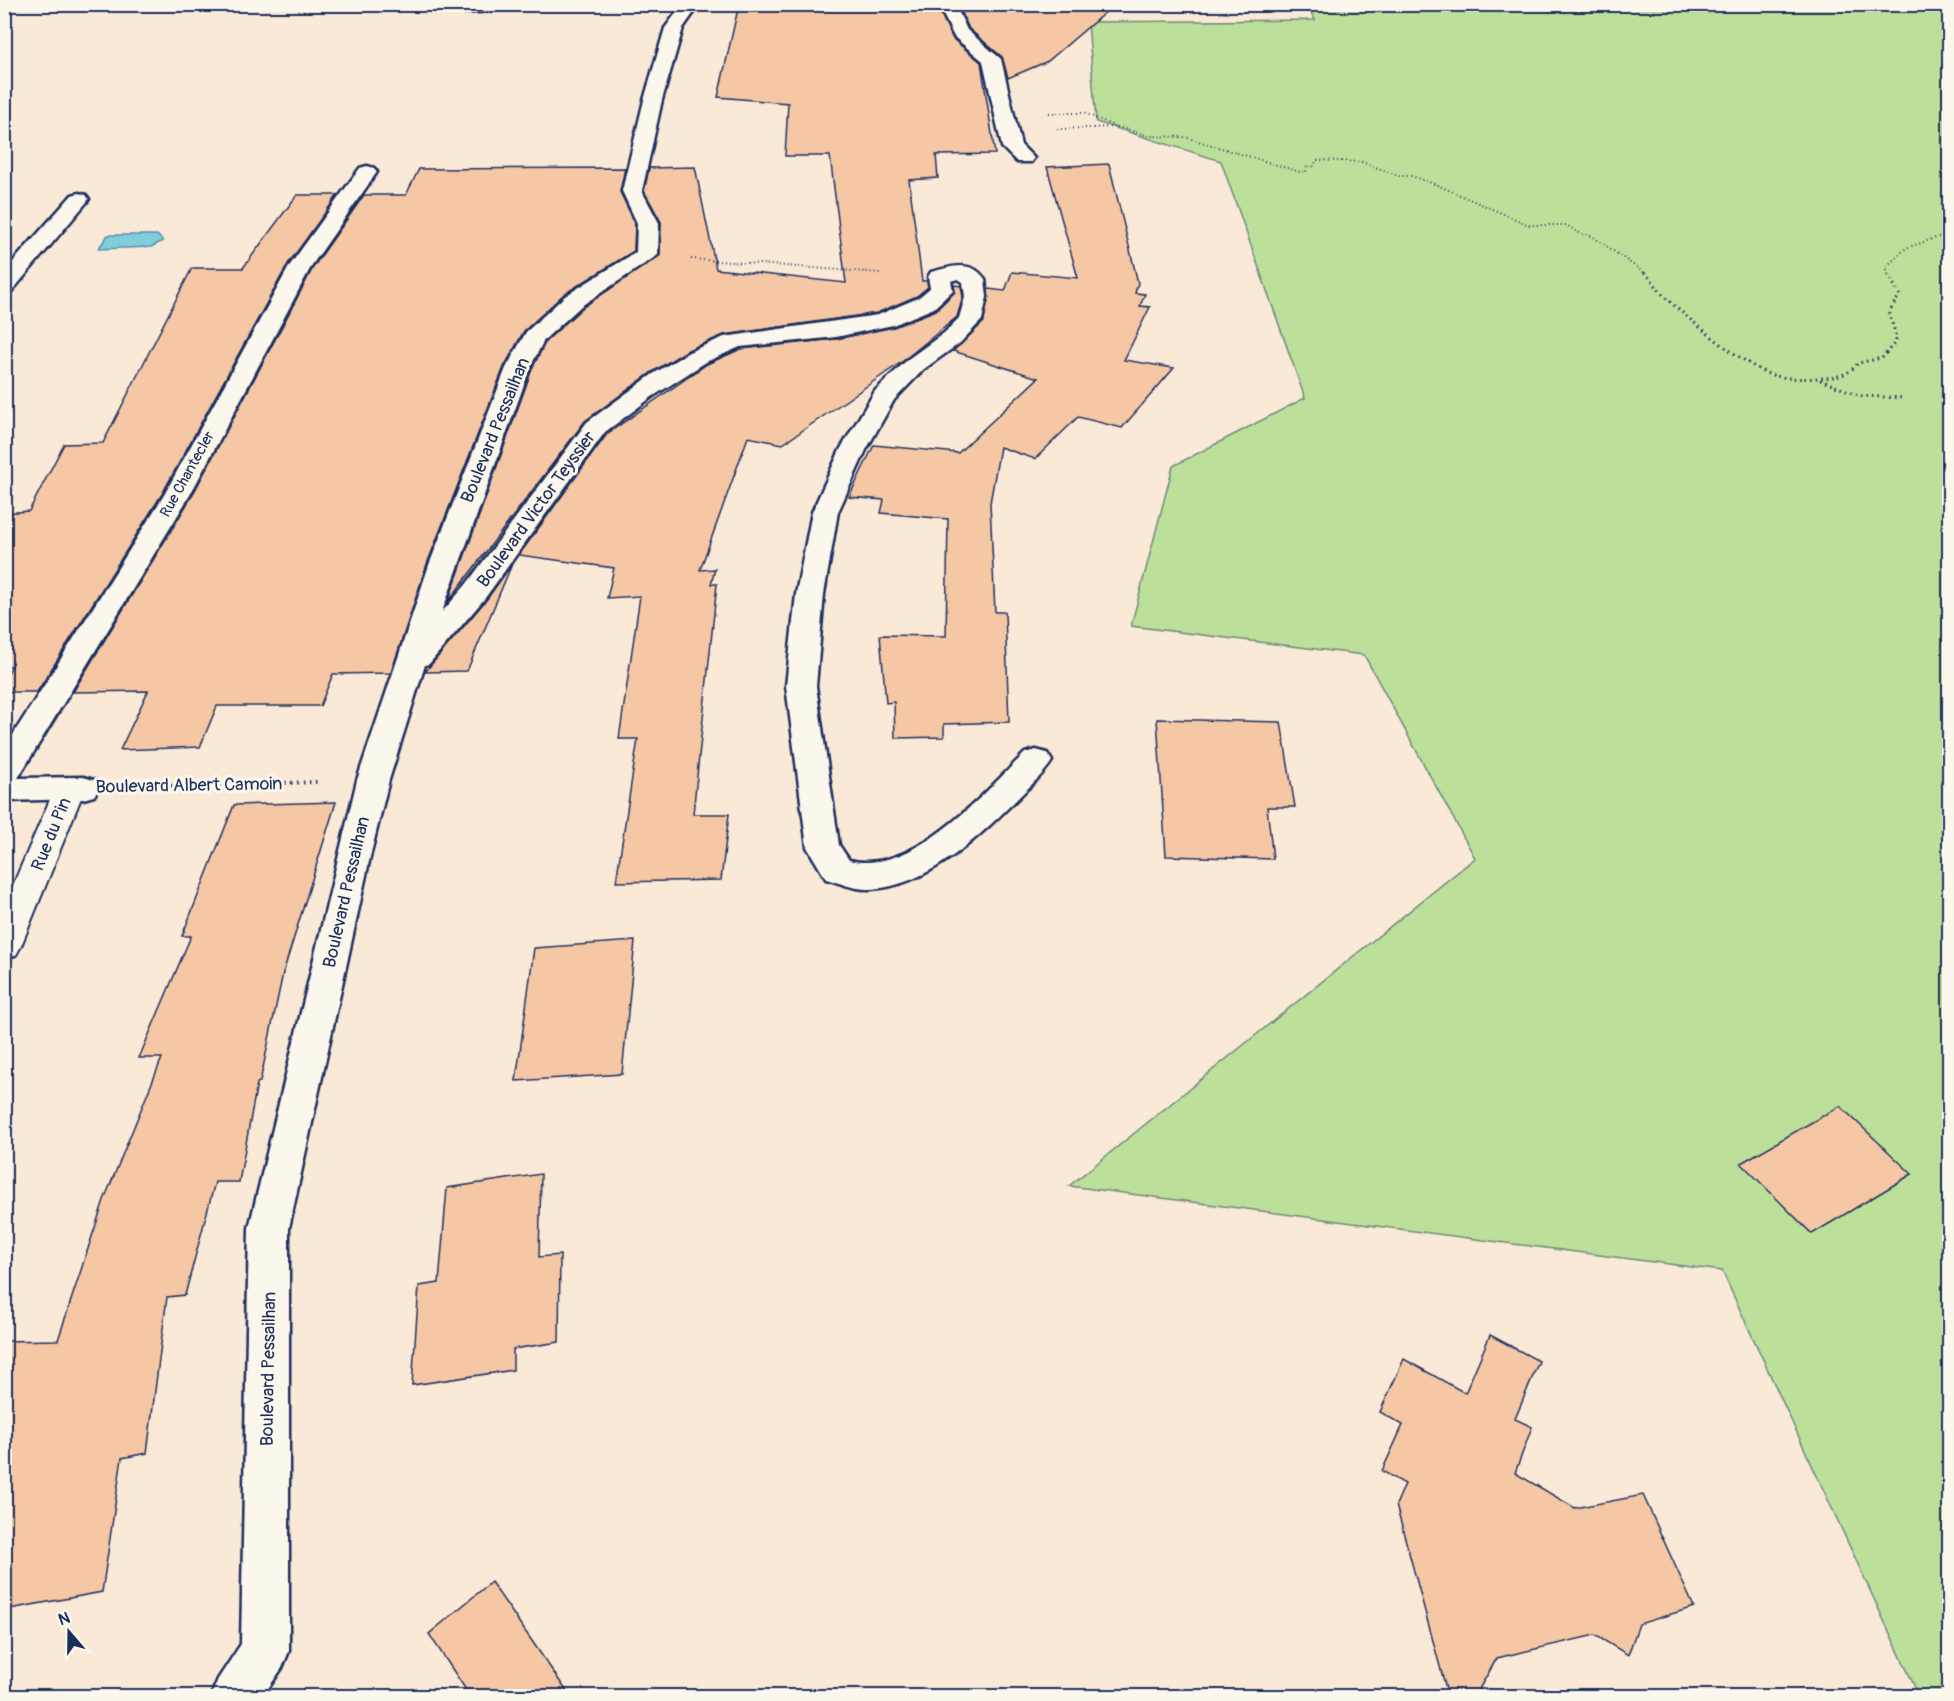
<svg xmlns="http://www.w3.org/2000/svg" width="1954" height="1701" font-family="Pangolin,sans-serif">
  <rect width="100%" height="100%" fill="#fae9d7"/>
  <filter id="ink" filterUnits="userSpaceOnUse"><feTurbulence type="fractalNoise" baseFrequency=".0167" numOctaves="2"/><feDisplacementMap in="SourceGraphic" scale="12" xChannelSelector="R" yChannelSelector="G"/><feConvolveMatrix kernelMatrix="1 2 1 2 8 2 1 2 1" color-interpolation-filters="sRGB"/></filter>
  <g filter="url(#ink)">
    <polygon fill="#bce09a" stroke="#6c887c" stroke-width="1.5" points="1306,4 1949,5 1949,1696 1919,1696 1722,1271 1069,1186 1475,858 1364,655 1131,626 1173,466 1305,398 1221,161 1096,122 1088,22 1315,20"/>
    <polygon fill="#7fcedc" stroke="#578eaa" stroke-width="1.5" points="108,235 157,235 163,241 151,247 98,249"/>
    <g fill="#f6c7a5" stroke="#1b2f5e" stroke-width="1.5">
      <polygon points="739,4 936,4 953,39 981,62 995,154 936,155 938,178 909,180 922,281 927,281 928,287 917,296 877,313 724,335 688,350 652,372 585,421 448,602 532,369 546,341 582,308 660,255 661,222 644,191 649,168 695,167 716,269 846,283 830,156 785,156 788,103 718,97"/>
      <polygon points="958,4 1115,4 1048,61 1008,78 1002,57 969,29"/>
      <polygon points="1109,164 1138,283 1135,293 1145,294 1140,306 1150,307 1124,360 1174,368 1122,428 1078,417 1035,459 1000,447 990,503 995,612 1005,612 1009,722 944,724 944,737 895,738 894,702 886,703 880,635 946,636 948,519 881,513 884,500 849,497 874,445 958,453 1038,378 953,351 984,322 988,289 1005,291 1012,272 1078,278 1047,167"/>
      <polygon points="625,168 620,192 635,223 634,251 564,294 524,331 504,367 427,564 391,673 333,674 320,706 217,706 200,747 120,750 148,691 73,692 192,496 314,266 364,195 406,195 419,169"/>
      <polygon points="297,195 338,195 288,264 162,494 37,692 4,692 4,679 12,666 4,666 4,513 29,511 64,444 103,443 192,268 243,268"/>
      <polygon points="954,285 961,286 963,297 957,317 903,361 783,444 748,437 700,570 715,569 711,584 717,584 693,814 729,814 721,880 616,882 638,739 619,739 640,596 607,598 614,568 519,555 607,434 707,364 741,349 836,339 894,327 936,310 955,292"/>
      <polygon points="512,564 467,671 425,672 487,599"/>
      <polygon points="1157,719 1281,722 1295,807 1267,807 1273,859 1166,856"/>
      <polygon points="336,802 283,973 260,1082 257,1083 239,1182 215,1182 185,1295 167,1297 147,1453 122,1458 102,1592 4,1610 4,1341 58,1340 104,1200 162,1058 139,1058 191,936 182,936 234,805"/>
      <polygon points="635,941 622,1074 516,1081 534,948"/>
      <polygon points="1840,1106 1912,1174 1812,1234 1741,1163"/>
      <polygon points="541,1174 539,1257 560,1255 559,1342 513,1349 513,1370 412,1385 419,1286 439,1283 447,1188"/>
      <polygon points="1490,1335 1539,1361 1515,1419 1532,1427 1515,1473 1575,1508 1643,1495 1694,1607 1639,1624 1628,1655 1595,1635 1497,1658 1475,1696 1448,1696 1396,1505 1405,1484 1382,1471 1403,1425 1380,1412 1404,1359 1465,1393"/>
      <polygon points="491,1582 570,1696 470,1696 429,1634"/>
    </g>
    <g fill="none" stroke-linecap="round" stroke-linejoin="round">
      <g stroke="#1b2f5e" stroke-width="4">
        <polygon id="lane" points="70,777 81,780 85,788 21,946 16,955 4,959 4,906 55,788 59,780"/>
      </g>
      <g stroke="#1b2f5e" stroke-width="5">
        <g id="street">
          <path d="M439,4H505L503,8C487,12 452,17 439,4Z"/>
          <path d="M683,4H700L683,28L662,100L642,191L659,223L658,255L581,306L544,340L530,368L442,612L465,586L587,422L653,374L689,352L724,337L878,315L918,298L930,288L928,277L931,272C951,267 971,259 985,279L987,297L982,320L960,343L924,369L894,400L866,450L838,512L824,594L816,686L839,845L849,860C913,876 983,794 1025,753L1036,750L1047,753L1052,761C1044,774 1032,784 1021,795C982,834 930,886 871,889C856,890 840,883 826,879L807,847L786,686L796,594L812,512L840,450L875,391L908,359L944,333L959,318L965,297L963,282L958,279L951,281L953,290L934,308L893,325L836,337L740,347L706,362L652,397L605,432L485,598L429,664L425,665L389,780L370,857L289,1228V1651L282,1668L263,1696H211L218,1679L241,1644L249,1228L357,780L429,565L506,368L526,332L565,296L636,252L637,223L622,191L644,100L665,28Z"/>
          <polygon points="938,4 955,4 967,30 1001,59 1021,145 1034,158 1031,162 1017,162 1002,147 983,61 954,37"/>
          <polygon points="367,166 374,168 377,172 312,265 190,495 18,778 83,777 94,780 99,788 94,796 83,799 4,801 4,749 164,495 290,265 360,168"/>
          <polygon points="79,193 86,195 89,199 86,203 12,291 4,293 4,272 72,195"/>
        </g>
      </g>
      <g stroke="#1b2f5e" stroke-width="2" stroke-dasharray="1 3" stroke-linecap="butt">
        <polyline points="1049,113 1085,113 1114,126"/>
        <polyline points="1057,129 1118,127 1149,136 1185,137 1300,172 1306,172 1307,166 1313,167 1317,160 1362,162 1399,176 1411,176 1437,185 1529,225 1566,225 1581,234 1592,236 1646,274"/>
        <polyline points="691,259 881,273"/>
        <polyline points="1887,274 1887,266 1906,248 1950,233"/>
      </g>
      <g stroke="#1b2f5e" stroke-width="3" stroke-dasharray="1.5 4" stroke-linecap="butt">
        <path d="M1644,273C1654,280 1657,289 1665,297C1683,315 1749,369 1772,375C1787,379 1802,379 1818,378C1834,378 1847,377 1858,363L1882,358L1896,341C1894,314 1881,321 1900,295L1887,273"/>
        <polyline points="1820,380 1861,396 1904,398"/>
      </g>
      <polyline stroke="#1b2f5e" stroke-width="4" stroke-dasharray="1.5 4.5" stroke-linecap="butt" points="129,787 319,782"/>
      <use href="#lane" fill="#fbf7ec" fill-rule="evenodd"/>
      <use href="#street" fill="#fbf7ec" fill-rule="evenodd"/>
    </g>
  </g>
  <g text-anchor="middle" stroke-width="6" stroke-linejoin="round" paint-order="stroke">
    <g font-size="15" fill="#1b2f5e" stroke="#fbf7ec">
      <text transform="translate(187 474) rotate(-61)" y="5">Rue Chantecler</text>
    </g>
    <g font-size="18" fill="#1b2f5e" stroke="#fbf7ec">
      <text transform="translate(495 430) rotate(-68)" y="6">Boulevard Pessailhan</text>
      <text transform="translate(536 509) rotate(-54)" y="6">Boulevard Victor Teyssier</text>
      <text transform="translate(189 785) rotate(-1)" y="6">Boulevard Albert Camoin</text>
      <text transform="translate(51 834) rotate(-68)" y="6">Rue du Pin</text>
      <text transform="translate(346 892) rotate(-77)" y="6">Boulevard Pessailhan</text>
      <text transform="translate(268 1369) rotate(-89)" y="6">Boulevard Pessailhan</text>
    </g>
  </g>
  <rect width="1954" height="1701" fill="none" stroke="#fbf7ec" stroke-width="24"/>
  <rect x="12" y="12" width="1930" height="1677" fill="none" stroke="#1b2f5e" stroke-width="2" filter="url(#ink)"/>
  <g transform="translate(69 1632) rotate(340)" stroke="#fbf7ec" stroke-width="4.5" paint-order="stroke">
  <path d="M0-4.5L10 22L0 15L-10 22Z" fill="#1b2f5e"/>
  <text y="-9" font-size="16" font-weight="bold" text-anchor="middle" fill="#1b2f5e">N</text>
  </g>
</svg>
